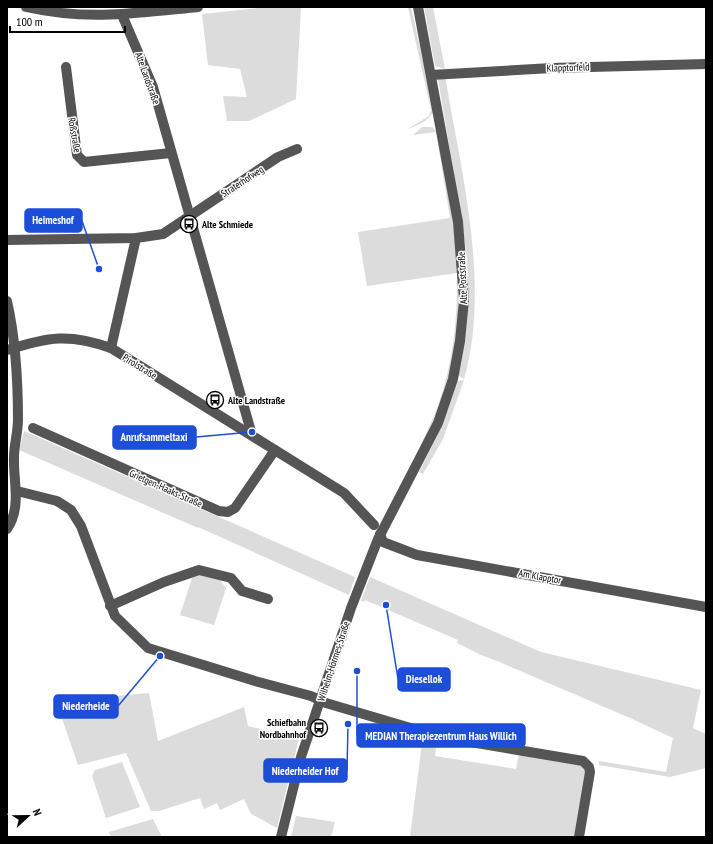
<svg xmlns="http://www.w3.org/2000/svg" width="713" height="844" font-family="'PT Sans Narrow',sans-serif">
  <rect width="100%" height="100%" fill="#fff"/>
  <g fill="#dcdcdc">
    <polygon points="268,7 301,7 296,99 249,121 227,121 223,96 247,97 240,69 208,65 202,14"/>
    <path d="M408,7H411L434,109C431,121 417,125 406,130L429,116L431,110Z"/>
    <polygon points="424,7 433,7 445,69 435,66"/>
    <path d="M445,76C461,171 491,285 464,379L458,375L466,330L468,283L467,261L463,228L438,79Z"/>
    <path d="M422,127H432L438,133C455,229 474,317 438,413C433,426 425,438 418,451C425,436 432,421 438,406C453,363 458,318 457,273L367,286L358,232L450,218L436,132L413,135Z"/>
    <polygon points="464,380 443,439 423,474 419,472 437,436 457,381"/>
    <polygon points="24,431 355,577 349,595 198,527 198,528 19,450"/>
    <polygon points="200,573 220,580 226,588 214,625 180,615 192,578"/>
    <polygon points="370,577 541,652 701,690 693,728 706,734 706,768 670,777 599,765 599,761 666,772 673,738 630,718 497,661 481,655 457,643 458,640 365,600 364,602 361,601"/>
    <polygon points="149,693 158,741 244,707 248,726 299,738 277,828 251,814 244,799 220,810 217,803 204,809 200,798 159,811 151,811 126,753 78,765 56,701"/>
    <polygon points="423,735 437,739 435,756 516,769 519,752 584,763 588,769 577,837 410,837"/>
    <polygon points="122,762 140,807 106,818 92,776 95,770"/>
    <polygon points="296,816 335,822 331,837 291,837"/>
    <polygon points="153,819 162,837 111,837 109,832"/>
  </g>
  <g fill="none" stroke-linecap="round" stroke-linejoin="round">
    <g stroke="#555" stroke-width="10">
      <path d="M26,7C87,21 138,13 198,7"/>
      <polyline points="122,15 153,87 252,435"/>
      <polyline points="66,67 77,155 84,162 171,153"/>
      <polyline points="431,75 552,68 706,64"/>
      <polyline points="7,240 136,238 163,234 278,157 297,149"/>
      <path d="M7,301C16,341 18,380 18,420C18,432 14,445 14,457C13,481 22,507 7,529"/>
      <polyline points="111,348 136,238"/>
      <path d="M7,350C48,337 69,333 111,348L344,493L374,525"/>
      <polyline points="33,428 219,511 228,512 235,508 275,450"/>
      <polyline points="17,491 57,501 71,510 81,526 115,616 148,648 255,681 311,696 326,703 441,737 583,761 589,767 590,772 579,837"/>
      <polyline points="380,534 383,542 417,555 706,607"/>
      <polyline points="110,606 164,582 199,570 231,578 242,591 268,599"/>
      <polyline points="281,837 301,757 351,608 378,539 438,423 453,379 460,341 464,300 458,222 418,7"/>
    </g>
  </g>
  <defs>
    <g id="bus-ring" transform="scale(0.9)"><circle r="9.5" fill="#fff" stroke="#000" stroke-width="1.5"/><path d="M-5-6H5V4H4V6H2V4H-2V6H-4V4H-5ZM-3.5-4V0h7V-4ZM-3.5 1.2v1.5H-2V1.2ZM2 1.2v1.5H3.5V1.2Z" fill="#000"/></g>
  </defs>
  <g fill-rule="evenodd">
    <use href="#bus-ring" x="189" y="224"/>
    <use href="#bus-ring" x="215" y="400"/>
    <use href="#bus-ring" x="319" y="728"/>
  </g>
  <g text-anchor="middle" stroke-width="3" stroke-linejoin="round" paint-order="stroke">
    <g font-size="10" fill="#000" stroke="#fff">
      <text transform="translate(568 67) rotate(-2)" y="4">Klapptorfeld</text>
      <text transform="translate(148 78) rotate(70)" y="4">Alte Landstraße</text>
      <text transform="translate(75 135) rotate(80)" y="4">Roßstraße</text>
      <text transform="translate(242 181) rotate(-33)" y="4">Straterhofweg</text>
      <text transform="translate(462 278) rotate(-93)" y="4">Alte Poststraße</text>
      <text transform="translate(140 366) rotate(32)" y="4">Pirolstraße</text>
      <text transform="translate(166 488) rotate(24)" y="4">Grietgen-Haaks-Straße</text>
      <text transform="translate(540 576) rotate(10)" y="4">Am Klapptor</text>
      <text transform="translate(333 661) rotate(-72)" y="4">Wilhelm-Hörmes-Straße</text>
    </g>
    <g font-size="10" font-weight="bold" fill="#000" stroke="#fff" text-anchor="start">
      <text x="202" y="228">Alte Schmiede</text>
      <text x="228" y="404">Alte Landstraße</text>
      <text x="306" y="726" text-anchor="end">Schiefbahn<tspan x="306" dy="12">Nordbahnhof</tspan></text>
    </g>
  </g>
  <path fill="none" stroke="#1d4ed8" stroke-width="1.5" d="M99 269L82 221M252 432L196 437M386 605L398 679M160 656L118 706M357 671L357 736M348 724L347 771"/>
  <g fill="#1d4ed8" stroke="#fff" stroke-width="1.5">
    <circle cx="99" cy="269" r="4"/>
    <circle cx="252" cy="432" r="4"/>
    <circle cx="386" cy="605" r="4"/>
    <circle cx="160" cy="656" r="4"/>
    <circle cx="357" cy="671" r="4"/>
    <circle cx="348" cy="724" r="4"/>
  </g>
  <g fill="#1d4ed8" stroke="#1d4ed8" stroke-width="1.5">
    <rect x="25" y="209" width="57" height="23" rx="4"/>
    <rect x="113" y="426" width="83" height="23" rx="4"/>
    <rect x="398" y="668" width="52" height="23" rx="4"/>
    <rect x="54" y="695" width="64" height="23" rx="4"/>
    <rect x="357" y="724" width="168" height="23" rx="4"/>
    <rect x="264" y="759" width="83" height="23" rx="4"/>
  </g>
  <g font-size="11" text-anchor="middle" font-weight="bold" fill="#fff">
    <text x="53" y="224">Heimeshof</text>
    <text x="154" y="441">Anrufsammeltaxi</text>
    <text x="424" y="683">Diesellok</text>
    <text x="86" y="710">Niederheide</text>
    <text x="441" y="740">MEDIAN Therapiezentrum Haus Willich</text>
    <text x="305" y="775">Niederheider Hof</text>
  </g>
  <rect width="713" height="844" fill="none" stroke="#000000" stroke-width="16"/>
  <g transform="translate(28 816) rotate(68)" stroke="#ffffff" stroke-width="3" paint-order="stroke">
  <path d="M0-3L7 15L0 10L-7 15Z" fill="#000000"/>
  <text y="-6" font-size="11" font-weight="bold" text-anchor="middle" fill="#000000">N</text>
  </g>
  <path d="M10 26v6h115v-6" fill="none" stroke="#000000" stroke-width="2"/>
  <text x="16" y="26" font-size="12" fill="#000000" stroke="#ffffff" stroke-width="3" paint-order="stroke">100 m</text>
</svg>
